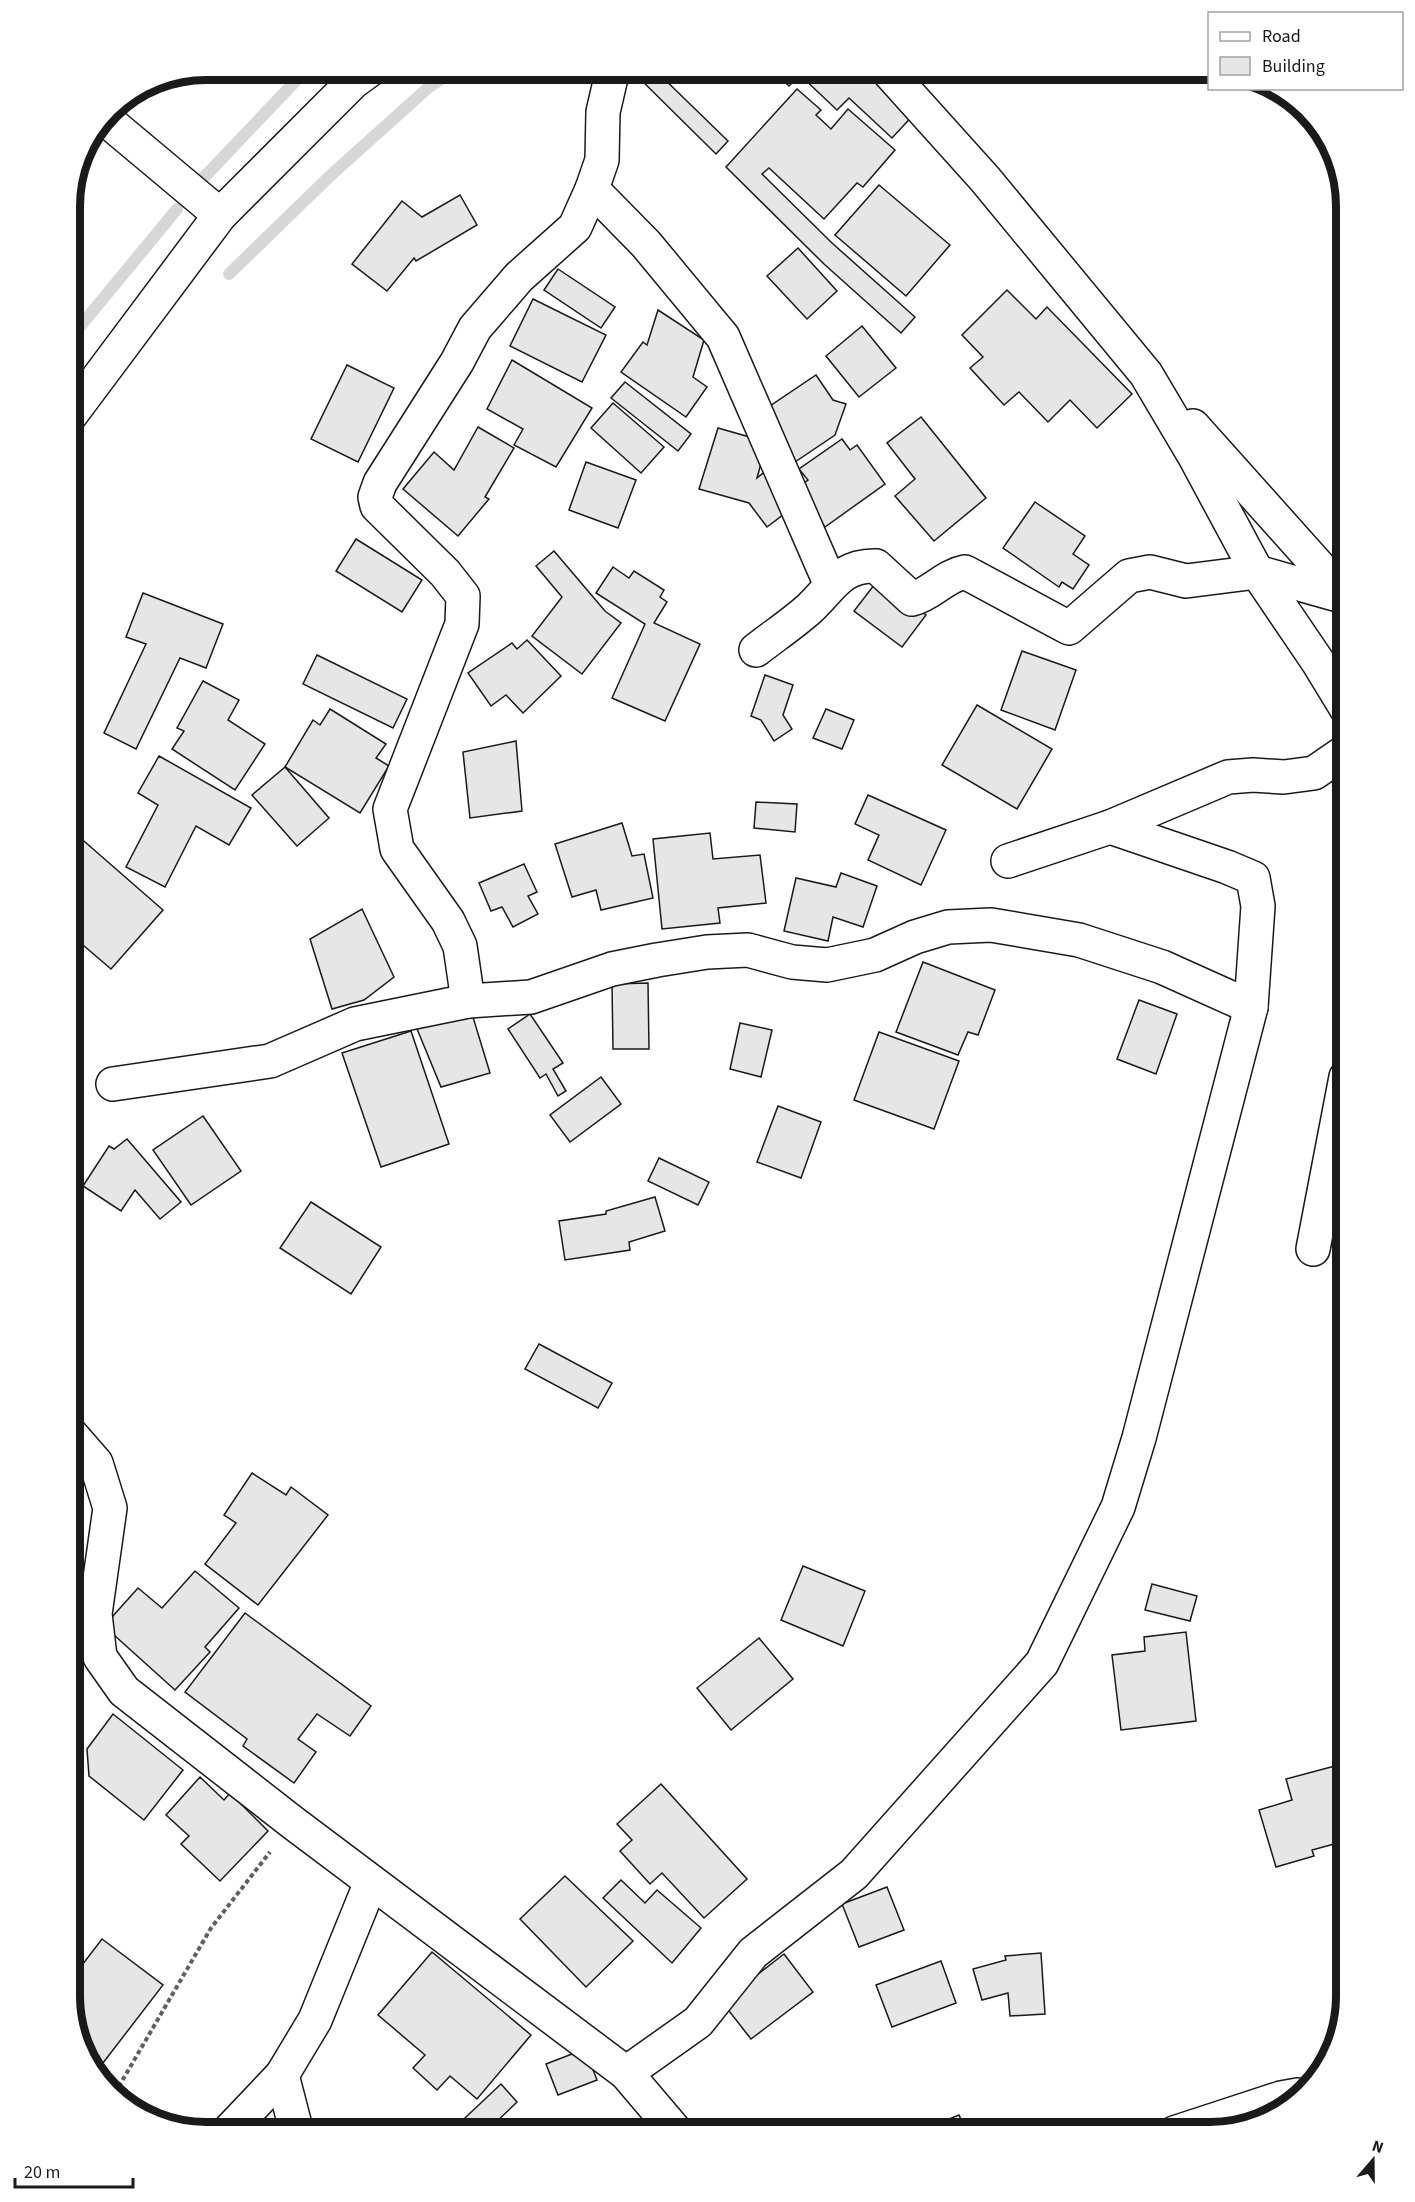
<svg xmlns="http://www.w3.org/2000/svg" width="1415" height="2202" font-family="'Source Sans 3',sans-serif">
  <rect width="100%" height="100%" fill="#fff"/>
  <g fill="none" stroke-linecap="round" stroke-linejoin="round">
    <g stroke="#d7d7d7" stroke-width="12">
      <polyline points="192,190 307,69"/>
      <polyline points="229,274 331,175 429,87 457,69"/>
      <polyline points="69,340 177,209"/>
    </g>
  </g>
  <g fill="#e6e6e6" stroke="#1a1a1a" stroke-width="1.5">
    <polygon points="654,69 728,141 716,154 631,70"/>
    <polygon points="770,69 842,69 852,78 860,69 870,69 917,111 892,138 849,98 837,110 800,75 789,86"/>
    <polygon points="797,89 821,110 816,115 831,129 848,109 895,150 863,187 857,183 824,219 769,168 762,174 832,243 915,317 901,333 824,264 726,167"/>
    <polygon points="879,185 950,245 906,296 835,235"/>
    <polygon points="460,195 477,225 416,261 414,258 387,291 352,264 402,201 422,217"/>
    <polygon points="69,207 79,212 69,232"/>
    <polygon points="798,248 837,291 807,319 767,276"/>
    <polygon points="558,269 615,307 601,328 544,290"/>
    <polygon points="1007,290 1036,319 1047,307 1132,394 1097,428 1070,400 1048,422 1019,392 1004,405 970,368 983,357 962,335"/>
    <polygon points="533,299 606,335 582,382 510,346"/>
    <polygon points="658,310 704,340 693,377 707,387 686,417 621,372 643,342 647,345"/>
    <polygon points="862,326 896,368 859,397 826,356"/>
    <polygon points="512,360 592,408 556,467 514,445 523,429 487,409"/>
    <polygon points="347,365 394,388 358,462 311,439"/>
    <polygon points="816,375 833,400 846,404 835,435 792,464 770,432 780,426 767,408"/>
    <polygon points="625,382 691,434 678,451 611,398"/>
    <polygon points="613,403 664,447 641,473 591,428"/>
    <polygon points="921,417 986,498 934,541 895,496 915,479 887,443"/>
    <polygon points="478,427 514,448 485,497 489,499 458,536 403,489 434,452 454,470"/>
    <polygon points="718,428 767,442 757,478 768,469 796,505 767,527 749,503 699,489"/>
    <polygon points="842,439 850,450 857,445 885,484 825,527 796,488 808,480 799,469"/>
    <polygon points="586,462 636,480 618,528 569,510"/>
    <polygon points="1035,502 1085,536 1073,554 1089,565 1073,589 1062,582 1059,587 1003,548"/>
    <polygon points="356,539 422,580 402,612 336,571"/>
    <polygon points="554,551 605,611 621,623 582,674 532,636 562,597 536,566"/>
    <polygon points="613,567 629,578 634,571 664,590 660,597 667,602 654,623 700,644 665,721 612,698 645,624 596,593"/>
    <polygon points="878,580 926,615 902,647 854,611"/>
    <polygon points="143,593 223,624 206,668 180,658 136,749 104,733 146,644 126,637"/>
    <polygon points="527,640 561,676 523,713 506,695 491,706 468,673 512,643 517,649"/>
    <polygon points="1022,651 1076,670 1055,730 1001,710"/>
    <polygon points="317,655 407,699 393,728 303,684"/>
    <polygon points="765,675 793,685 783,715 792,729 774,741 761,720 751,716"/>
    <polygon points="203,681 239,700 228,720 265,744 235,790 172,749 184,731 177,728"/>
    <polygon points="977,705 1052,749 1017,809 942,765"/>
    <polygon points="330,709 386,744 376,758 389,766 360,813 285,767 313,720 320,725"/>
    <polygon points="826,709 854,720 842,749 813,738"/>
    <polygon points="516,741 522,811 470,818 463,752"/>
    <polygon points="159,756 251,808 229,845 196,826 165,887 126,867 158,805 138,793"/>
    <polygon points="285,767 329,818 297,846 252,795"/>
    <polygon points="868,795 946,830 921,885 868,860 879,835 855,824"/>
    <polygon points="756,802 797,804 795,832 754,828"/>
    <polygon points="622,823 632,856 644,854 653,898 601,910 596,890 572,897 555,844"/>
    <polygon points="710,833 713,859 760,855 766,903 718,908 720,923 662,929 653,839"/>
    <polygon points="77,835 163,910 111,969 69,933 69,844"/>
    <polygon points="524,864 537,892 528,896 538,914 513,927 502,907 491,911 479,883"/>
    <polygon points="841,873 877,886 863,927 833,917 828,941 784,931 796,878 836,887"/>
    <polygon points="362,909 394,977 364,1000 332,1009 310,939"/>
    <polygon points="923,962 995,990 978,1035 968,1032 958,1055 896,1032"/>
    <polygon points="648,983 649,1049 613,1049 612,984"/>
    <polygon points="1139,1000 1177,1014 1156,1074 1117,1059"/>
    <polygon points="469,1004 490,1073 441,1087 415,1024"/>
    <polygon points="530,1014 563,1063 553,1069 566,1091 558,1096 546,1074 540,1078 508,1029"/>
    <polygon points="740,1023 772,1030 761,1077 730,1069"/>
    <polygon points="411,1031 449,1144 381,1167 342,1053"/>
    <polygon points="879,1032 959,1061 934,1129 854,1100"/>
    <polygon points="601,1077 621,1104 570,1142 550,1115"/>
    <polygon points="778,1106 821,1122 801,1178 757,1162"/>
    <polygon points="69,1107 80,1116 69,1130"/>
    <polygon points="203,1116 241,1171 191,1205 153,1150"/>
    <polygon points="127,1139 181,1202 160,1219 135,1190 121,1211 83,1186 109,1146 114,1149"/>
    <polygon points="659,1158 709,1182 698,1205 648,1181"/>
    <polygon points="655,1197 665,1231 629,1242 630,1250 565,1260 559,1221 606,1214 606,1211"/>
    <polygon points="311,1202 381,1247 351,1294 280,1248"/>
    <polygon points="539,1344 612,1383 598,1408 525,1369"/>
    <polygon points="252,1473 286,1495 291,1487 328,1515 258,1605 205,1564 236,1523 224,1515"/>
    <polygon points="803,1566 865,1591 843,1646 781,1620"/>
    <polygon points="195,1571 239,1608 205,1647 210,1652 175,1690 104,1626 138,1588 162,1608"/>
    <polygon points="1152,1584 1197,1596 1190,1621 1145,1610"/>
    <polygon points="245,1613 371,1706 350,1736 317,1714 298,1739 316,1752 294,1783 243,1746 247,1739 185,1692"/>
    <polygon points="1186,1632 1196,1721 1121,1730 1112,1655 1145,1651 1144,1637"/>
    <polygon points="759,1638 793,1679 731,1730 697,1688"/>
    <polygon points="113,1714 183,1770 144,1820 89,1776 87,1749"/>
    <polygon points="1346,1763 1346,1859 1343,1859 1338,1843 1312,1850 1314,1856 1276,1867 1259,1810 1292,1800 1286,1779"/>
    <polygon points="200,1777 224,1800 230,1793 268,1831 220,1881 181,1844 189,1836 166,1815"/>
    <polygon points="661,1784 747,1879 704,1918 662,1873 650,1884 620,1851 632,1840 617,1824"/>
    <polygon points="565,1876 633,1941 586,1987 520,1919"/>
    <polygon points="621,1880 645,1903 657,1890 701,1928 672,1963 603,1898"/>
    <polygon points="887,1887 904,1930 859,1947 842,1904"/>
    <polygon points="102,1939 163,1985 96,2072 83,2057 69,1997 69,1982"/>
    <polygon points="432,1952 531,2035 477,2099 450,2076 437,2090 413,2068 425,2055 378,2015"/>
    <polygon points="1041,1953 1045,2014 1010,2016 1008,1993 982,2000 973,1969 1006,1960 1005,1956"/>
    <polygon points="784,1954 813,1992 751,2039 722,2002"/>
    <polygon points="941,1961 956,2003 892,2027 876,1985"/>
    <polygon points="585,2049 597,2080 558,2095 546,2064"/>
    <polygon points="501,2084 517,2102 485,2133 449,2133"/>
    <polygon points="959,2115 967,2133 917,2133 917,2132"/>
  </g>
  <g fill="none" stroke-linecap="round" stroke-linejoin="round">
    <g stroke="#1a1a1a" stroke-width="36">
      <g id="street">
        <polyline points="886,69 985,179 1146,374 1194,455 1257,572 1318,662 1346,708"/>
        <polyline points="103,117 220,215"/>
        <polyline points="592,189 646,244 723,337 830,583"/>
        <polyline points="1193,426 1346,597"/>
        <path d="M756,650C774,636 792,624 809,609C832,588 840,565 876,566L912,599C932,594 944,576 965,572L1069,628L1129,576L1150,572L1186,581L1257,572L1345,597"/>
        <polyline points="1008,861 1110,827 1228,777 1253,775 1284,777 1314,773 1346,751"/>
        <polyline points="468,1001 460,946 448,921 397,849 390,809 462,624 463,596 445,573 377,506 375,497 380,483 457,362 475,328 519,277 575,227 592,189 602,160 603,112 613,69"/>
        <polyline points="113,1084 270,1061 355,1024 468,1001 531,997 612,969 657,960 707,952 748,950 792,962 827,965 875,955 915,937 948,927 991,925 1079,940 1162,967 1251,1007"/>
        <polyline points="1313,1249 1346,1077"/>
        <polyline points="69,1432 96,1463 110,1508 95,1614 100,1657 124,1691 292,1822 626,2073 677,2133"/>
        <polyline points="626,2073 698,2022 753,1953 854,1874 1042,1663 1118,1507 1139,1438 1251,1007 1258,906 1253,878 1227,867 1110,827"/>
        <polyline points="282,2075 297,2133"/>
        <polyline points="227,2133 282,2075 315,2020 371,1882"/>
        <polyline points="1174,2133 1281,2098 1298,2095"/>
      </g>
    </g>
    <g stroke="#1a1a1a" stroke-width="36">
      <polyline id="primary" points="69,417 220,215 353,82 371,69"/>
    </g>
    <polyline stroke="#5f5f5f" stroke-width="4" stroke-dasharray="4.5 3" stroke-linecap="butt" points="115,2093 211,1928 270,1852"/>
    <use href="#street" stroke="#fff" stroke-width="33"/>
    <use href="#primary" stroke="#fff" stroke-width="33"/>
  </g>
  <path d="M0 0H1415V2202H0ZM206 80H1210A126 126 0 0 1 1336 206V1996A126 126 0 0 1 1210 2122H206A126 126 0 0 1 80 1996V206A126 126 0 0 1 206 80Z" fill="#fff" fill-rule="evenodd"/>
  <path fill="none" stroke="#1a1a1a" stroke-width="8" d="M206 80H1210A126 126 0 0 1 1336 206V1996A126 126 0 0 1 1210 2122H206A126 126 0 0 1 80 1996V206A126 126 0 0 1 206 80Z"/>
  <rect x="1208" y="12" width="195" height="78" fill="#ffffff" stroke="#a3a3a3" stroke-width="1.5"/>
  <rect x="1220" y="32" width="30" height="9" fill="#ffffff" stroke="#a3a3a3" stroke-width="1.5"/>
  <text x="1262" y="42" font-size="18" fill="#1a1a1a">Road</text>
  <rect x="1220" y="57" width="30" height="18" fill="#e6e6e6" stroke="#a3a3a3" stroke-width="1.5"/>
  <text x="1262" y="72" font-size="18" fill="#1a1a1a">Building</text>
  <g transform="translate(1373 2160) rotate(20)" stroke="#ffffff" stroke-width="4.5" paint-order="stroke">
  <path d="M0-4.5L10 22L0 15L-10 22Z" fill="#1a1a1a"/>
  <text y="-9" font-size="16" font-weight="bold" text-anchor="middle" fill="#1a1a1a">N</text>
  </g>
  <path d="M15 2178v9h118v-9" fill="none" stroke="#1a1a1a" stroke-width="3"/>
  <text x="24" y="2178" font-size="18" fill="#1a1a1a" stroke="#ffffff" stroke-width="4.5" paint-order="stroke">20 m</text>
</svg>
